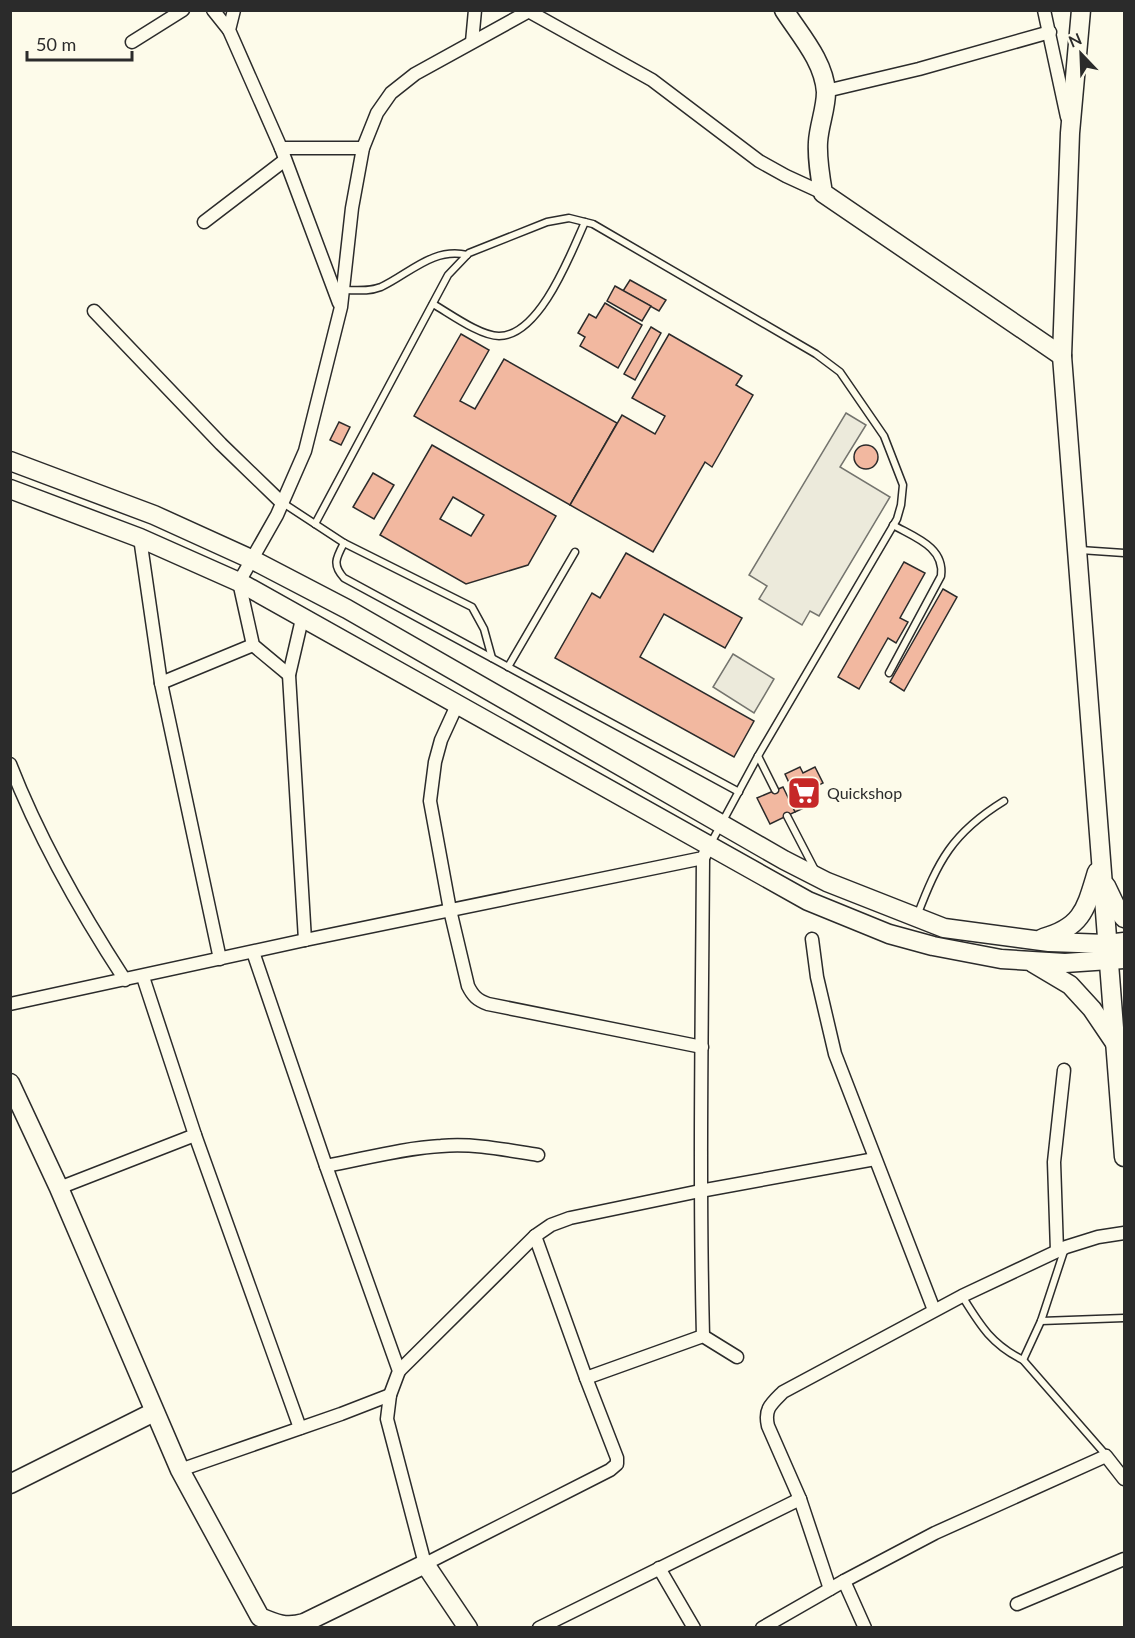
<svg xmlns="http://www.w3.org/2000/svg" width="1135" height="1638" font-family="Lato,sans-serif">
  <rect width="100%" height="100%" fill="#fdfbea"/>
  <g fill="#eceadb" stroke="#74746e" stroke-width="1.5">
    <polygon points="846,413 866,425 840,467 890,497 819,616 810,611 802,625 759,599 767,586 749,575"/>
    <polygon points="733,654 774,679 754,713 713,687"/>
  </g>
  <g fill="#f2b8a0" stroke="#2b2b2b" stroke-width="1.5" fill-rule="evenodd">
    <polygon points="630,280 666,300 659,311 623,291"/>
    <polygon points="615,286 651,306 642,321 607,301"/>
    <polygon points="605,303 642,325 618,368 580,346 585,337 578,333 589,314 596,318"/>
    <polygon points="651,327 661,333 635,380 624,374"/>
    <polygon points="461,334 489,350 460,401 475,409 504,359 617,423 570,505 414,416"/>
    <polygon points="669,334 742,376 736,385 753,395 712,467 705,462 653,552 570,505 622,415 655,434 665,416 632,398"/>
    <polygon points="339,422 350,427 341,445 330,440"/>
    <circle cx="866" cy="457" r="12"/>
    <path d="M432,445L556,516L528,565L466,584L380,535ZM453,497L484,515L471,536L440,519Z"/>
    <polygon points="373,473 394,485 374,519 353,507"/>
    <polygon points="626,553 742,618 725,648 664,614 640,657 754,721 734,757 555,658 592,593 600,598"/>
    <polygon points="904,562 925,573 900,618 908,622 896,643 888,638 859,689 838,677"/>
    <polygon points="943,589 957,597 904,691 890,682"/>
    <polygon points="800,767 803,773 815,767 823,783 811,789 817,802 795,812 790,801 796,798 785,774"/>
    <polygon points="783,787 795,812 770,824 757,798"/>
  </g>
  <g fill="none" stroke-linecap="round" stroke-linejoin="round">
    <g stroke="#2b2b2b" stroke-width="9">
      <g id="lane">
        <path d="M343,290C356,290 368,292 381,287C409,274 433,247 467,255"/>
        <path d="M433,304C449,313 480,336 499,336C540,336 571,253 585,222"/>
        <polyline points="283,503 344,543 472,607 484,629 492,658"/>
        <polyline points="315,524 448,275 469,253 547,222 569,218 593,224 816,354 840,372 884,436 903,485 901,505 897,519 758,756 711,843"/>
        <path d="M344,543C336,558 332,565 344,578L739,792"/>
        <polyline points="1080,550 1124,553"/>
        <polyline points="508,667 575,552"/>
        <path d="M889,673L941,576C945,547 914,537 893,525"/>
        <polyline points="758,756 775,790"/>
        <polyline points="787,816 815,870"/>
        <path d="M917,916C938,861 952,833 1004,801"/>
        <path d="M962,1296C980,1325 991,1344 1023,1360L1106,1455"/>
        <polyline points="1041,1321 1124,1318"/>
        <polyline points="1023,1360 1041,1321 1065,1248"/>
      </g>
    </g>
    <g stroke="#2b2b2b" stroke-width="15">
      <g id="street">
        <polyline points="213,10 229,30"/>
        <polyline points="234,10 229,30 281,148 363,148"/>
        <polyline points="1044,10 1067,117"/>
        <polyline points="530,12 652,80 759,161 786,176 823,193"/>
        <polyline points="132,42 183,10"/>
        <polyline points="472,42 475,10"/>
        <polyline points="826,91 919,69 1050,32"/>
        <polyline points="281,148 339,303"/>
        <polyline points="204,222 285,160"/>
        <polyline points="94,311 221,444 282,503"/>
        <polyline points="140,538 161,683 220,959"/>
        <polyline points="302,619 289,675 305,940"/>
        <polyline points="289,675 253,645 239,582 277,515 305,451 341,307 352,208 363,148 377,113 391,93 415,74 531,10"/>
        <polyline points="161,683 253,645"/>
        <path d="M457,705L441,740L435,762L430,801L450,910L468,986C473,996 477,1000 488,1004L702,1047"/>
        <path d="M10,764C40,841 80,911 125,980"/>
        <polyline points="812,939 817,977 835,1054 934,1310"/>
        <polyline points="253,952 326,1166 399,1371 390,1395 387,1419 425,1564 610,1470 617,1464 617,1458 586,1378 535,1236"/>
        <polyline points="143,977 195,1135 300,1428"/>
        <polyline points="10,1004 305,940 703,858 709,846"/>
        <path d="M326,1166C364,1159 403,1148 441,1146C474,1143 506,1150 538,1155"/>
        <polyline points="59,1188 195,1135"/>
        <polyline points="1057,1251 1054,1162 1064,1070"/>
        <path d="M703,1336C699,1177 702,1018 703,858"/>
        <polyline points="399,1371 535,1236 551,1225 570,1218 700,1191 875,1159"/>
        <polyline points="586,1378 703,1336 737,1357"/>
        <polyline points="180,1470 341,1414 390,1395"/>
        <polyline points="659,1568 694,1628"/>
        <polyline points="844,1581 865,1628"/>
        <path d="M830,1589L800,1499L768,1426C764,1409 771,1404 783,1392L962,1296L1066,1247L1098,1237L1124,1233"/>
        <polyline points="1017,1604 1124,1559"/>
        <polyline points="539,1628 800,1499"/>
        <polyline points="762,1628 844,1581 935,1533 1106,1456 1124,1479"/>
      </g>
    </g>
    <g stroke="#2b2b2b" stroke-width="21">
      <g id="secondary">
        <path d="M784,10C800,35 824,61 826,92C826,109 819,125 818,142C817,159 820,176 823,193L1062,356"/>
        <polyline points="1081,10 1070,133 1062,356 1124,1157"/>
        <polyline points="10,461 154,515 253,560 347,609 784,860 827,882 944,928 1049,942 1107,944 1124,942"/>
        <polyline points="10,489 140,538 239,582 808,901 889,934 933,946 1001,959 1065,963 1124,959"/>
        <polyline points="1106,886 1117,909 1124,918"/>
        <path d="M1043,938C1083,927 1086,908 1097,872"/>
        <polyline points="1033,963 1070,985 1092,1009 1115,1043"/>
        <path d="M10,1083L59,1188L180,1470L260,1617C276,1624 286,1628 304,1623L425,1564L468,1628"/>
        <polyline points="10,1484 154,1412"/>
      </g>
    </g>
    <use href="#lane" stroke="#fdfbea" stroke-width="6"/>
    <use href="#street" stroke="#fdfbea" stroke-width="12"/>
    <use href="#secondary" stroke="#fdfbea" stroke-width="18"/>
  </g>
  <defs>
    <g id="supermarket-square" transform="scale(1.725)"><rect x="-9" y="-9" width="18" height="18" rx="4" fill="#c62828" stroke="#fdfbea"/><path d="M-6-5.5h2.5l.6 2H6L4.5 2H-2.5L-4.4-4H-6ZM-1.5 3.2a1.3 1.3 0 1 0 .1 0ZM3 3.2a1.3 1.3 0 1 0 .1 0Z" fill="#fff"/></g>
  </defs>
  <g fill-rule="evenodd">
    <use href="#supermarket-square" x="804" y="793"/>
  </g>
  <g text-anchor="middle" stroke-width="4.5" stroke-linejoin="round" paint-order="stroke">
    <g font-size="16" fill="#2b2b2b" stroke="#fdfbea" text-anchor="start">
      <text x="827" y="799">Quickshop</text>
    </g>
  </g>
  <rect width="1135" height="1638" fill="none" stroke="#2b2b2b" stroke-width="24"/>
  <g transform="translate(1081 54) rotate(337)" stroke="#fdfbea" stroke-width="4.5" paint-order="stroke">
  <path d="M0-4.5L10 22L0 15L-10 22Z" fill="#2b2b2b"/>
  <text y="-9" font-size="16" font-weight="bold" text-anchor="middle" fill="#2b2b2b">N</text>
  </g>
  <path d="M27 51v9h105v-9" fill="none" stroke="#2b2b2b" stroke-width="3"/>
  <text x="36" y="51" font-size="18" fill="#2b2b2b" stroke="#fdfbea" stroke-width="4.5" paint-order="stroke">50 m</text>
</svg>
